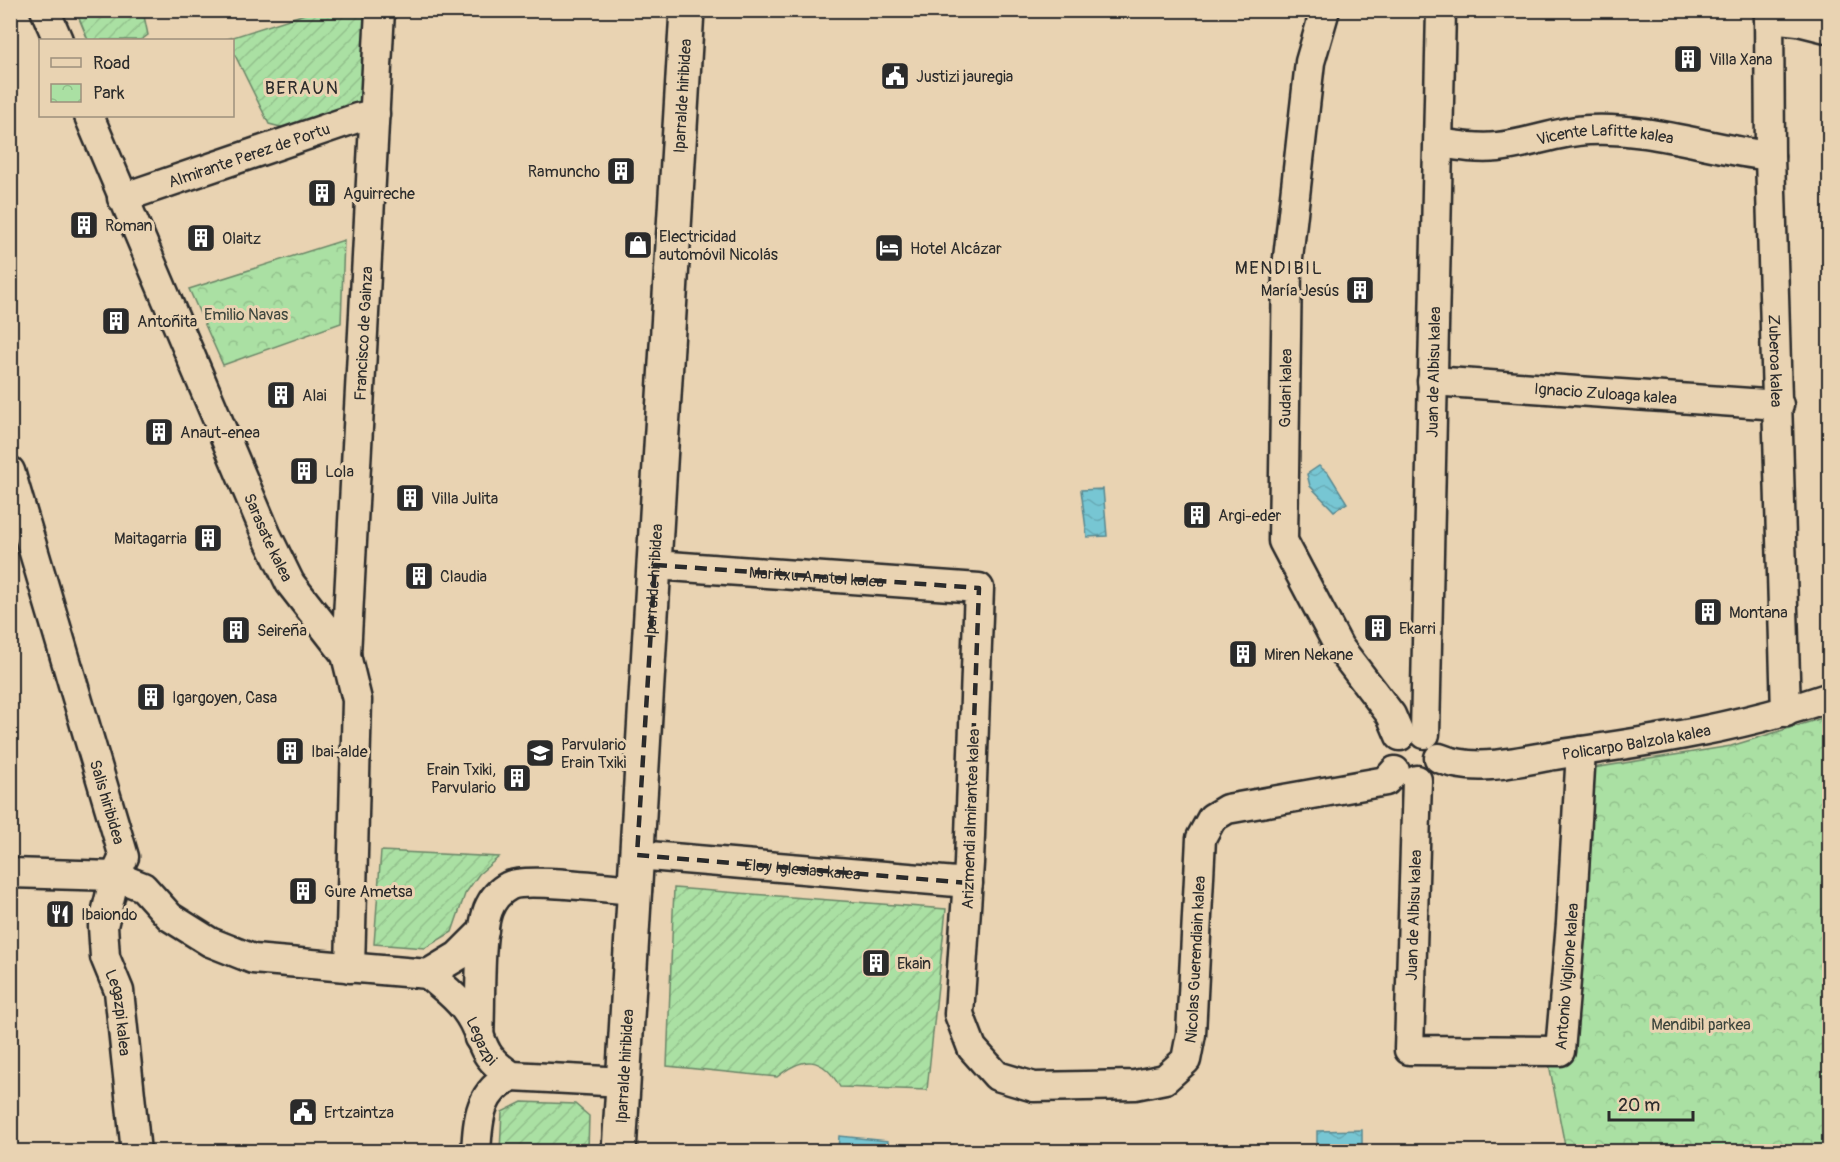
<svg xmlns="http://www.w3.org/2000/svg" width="1840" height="1162" font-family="Pangolin,sans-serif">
  <defs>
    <pattern id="park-crowns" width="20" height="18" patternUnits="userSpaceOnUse" patternTransform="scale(1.5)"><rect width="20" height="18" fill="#aae0a3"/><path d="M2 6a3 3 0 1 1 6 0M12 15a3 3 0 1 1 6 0" fill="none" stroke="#92c08c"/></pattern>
    <pattern id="garden-furrows" width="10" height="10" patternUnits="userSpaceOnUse" patternTransform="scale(1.5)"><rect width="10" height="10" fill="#aae0a3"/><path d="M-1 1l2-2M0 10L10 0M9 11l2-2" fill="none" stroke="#92c08c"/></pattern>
    <pattern id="water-waves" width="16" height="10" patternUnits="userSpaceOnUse" patternTransform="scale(1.5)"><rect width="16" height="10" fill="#77c6d3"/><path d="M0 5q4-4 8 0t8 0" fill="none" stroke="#67aab5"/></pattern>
  </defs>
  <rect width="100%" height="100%" fill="#e9d3b2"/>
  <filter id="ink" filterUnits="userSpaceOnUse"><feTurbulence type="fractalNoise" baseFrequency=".0167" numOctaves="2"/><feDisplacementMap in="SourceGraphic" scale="12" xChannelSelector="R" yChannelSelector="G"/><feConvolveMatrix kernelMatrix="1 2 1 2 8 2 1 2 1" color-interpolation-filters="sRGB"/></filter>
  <g filter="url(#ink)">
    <g fill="url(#park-crowns)" stroke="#6a8667" stroke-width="1.5">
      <polygon points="344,240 341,323 223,365 189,289"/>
      <polygon points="1829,716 1829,1151 1566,1151 1549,1064 1587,769 1731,746"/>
    </g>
    <g fill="url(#garden-furrows)" stroke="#6a8667" stroke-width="1.5">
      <polygon points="76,11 143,11 148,35 141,40 88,40"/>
      <polygon points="314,11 371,11 367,106 292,130 269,124 233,51 232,40 227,39"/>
      <polygon points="381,851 499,857 479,874 465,894 452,932 425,948 374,944"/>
      <path d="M674,888L946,909L927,1090L840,1087C822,1055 803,1056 777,1077L667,1066Z"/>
      <polygon points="522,1102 575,1104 589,1116 588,1151 500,1151 502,1112"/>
    </g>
    <g fill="url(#water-waves)" stroke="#598890" stroke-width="1.5">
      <polygon points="1319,466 1329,474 1347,503 1334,511 1310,486 1307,474"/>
      <polygon points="1103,489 1107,536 1087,537 1081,490"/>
      <polygon points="1362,1130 1362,1151 1317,1151 1317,1131"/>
      <polygon points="839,1136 888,1141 887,1151 838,1151"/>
    </g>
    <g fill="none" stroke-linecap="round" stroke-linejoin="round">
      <g stroke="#2b2b2b" stroke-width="33">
        <g id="street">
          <polyline points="45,10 58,40"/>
          <polyline points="1325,10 1310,62 1287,267 1283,541 1339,647 1391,715 1400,736"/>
          <path id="s1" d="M1769,10L1770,156L1786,712"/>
          <polyline points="1769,18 1798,21 1830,29"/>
          <path id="s2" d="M89,116L266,534L290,583L346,655L357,700L350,968"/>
          <path id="s3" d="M1439,143C1459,146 1478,149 1498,147C1529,144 1558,131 1589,130C1651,127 1709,149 1770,156"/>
          <path id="s4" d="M122,198L357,118L375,114"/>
          <path id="s5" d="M1432,381L1779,405"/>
          <path id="s6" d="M10,471L124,857L115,876L103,926L105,957L119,991L136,1152"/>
          <path id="s7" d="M655,565L979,588L969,863L959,1014L972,1048L997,1076L1034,1087L1135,1085L1165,1079L1186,1060L1191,1034L1201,838L1212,818L1227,809L1386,781L1395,771"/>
          <path id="s8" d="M346,655L380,10"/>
          <path id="s9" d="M1425,734L1441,10"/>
          <path id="s10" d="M1439,758C1477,774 1521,760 1561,754C1652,741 1742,727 1830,697"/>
          <path id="s11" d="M1417,780L1409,1050L1560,1051L1571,923L1581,751"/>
          <path id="s12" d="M637,855L968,883"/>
          <polyline points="10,873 115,876 143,887 170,917 210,942 253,959 428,974"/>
          <path id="s13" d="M428,974C440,985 455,995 465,1009C487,1037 474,1052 512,1076L624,1082"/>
          <polyline points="428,974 458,956 484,930"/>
          <path d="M479,1038C481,1005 478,938 488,910C492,900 499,891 509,886C526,877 612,889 637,890"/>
          <path d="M476,1152C478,1119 479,1091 512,1076"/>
        </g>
      </g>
      <g stroke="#2b2b2b" stroke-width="38">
        <g id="secondary">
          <path id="s14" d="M619,1152L687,10"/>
        </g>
      </g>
      <use href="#street" stroke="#e9d3b2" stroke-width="28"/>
      <use href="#secondary" stroke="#e9d3b2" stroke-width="33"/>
    </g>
  </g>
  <path fill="none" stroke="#2b2b2b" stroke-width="4.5" stroke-dasharray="12 8" stroke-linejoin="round" d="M655,565L979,588L968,883L637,855Z"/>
  <defs>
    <g id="building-square" transform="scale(1.5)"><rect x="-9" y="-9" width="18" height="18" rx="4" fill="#2b2b2b" stroke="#e9d3b2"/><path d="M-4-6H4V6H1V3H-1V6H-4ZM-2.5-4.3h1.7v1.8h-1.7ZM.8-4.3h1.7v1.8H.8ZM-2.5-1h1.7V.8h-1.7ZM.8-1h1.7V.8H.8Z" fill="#fff"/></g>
    <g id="civic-square" transform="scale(1.5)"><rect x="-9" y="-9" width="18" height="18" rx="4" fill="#2b2b2b" stroke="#e9d3b2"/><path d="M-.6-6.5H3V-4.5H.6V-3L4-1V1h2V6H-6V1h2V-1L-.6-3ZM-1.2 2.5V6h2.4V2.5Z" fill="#fff"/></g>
    <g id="shop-square" transform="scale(1.5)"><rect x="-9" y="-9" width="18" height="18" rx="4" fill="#2b2b2b" stroke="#e9d3b2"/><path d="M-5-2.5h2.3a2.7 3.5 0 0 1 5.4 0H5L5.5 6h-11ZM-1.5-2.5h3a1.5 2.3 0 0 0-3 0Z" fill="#fff"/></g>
    <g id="hotel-square" transform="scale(1.5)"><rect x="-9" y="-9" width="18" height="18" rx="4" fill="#2b2b2b" stroke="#e9d3b2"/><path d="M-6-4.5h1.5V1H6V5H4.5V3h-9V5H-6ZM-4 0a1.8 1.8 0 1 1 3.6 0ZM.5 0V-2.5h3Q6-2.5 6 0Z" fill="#fff"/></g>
    <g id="school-square" transform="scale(1.5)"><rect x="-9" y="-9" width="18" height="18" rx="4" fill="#2b2b2b" stroke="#e9d3b2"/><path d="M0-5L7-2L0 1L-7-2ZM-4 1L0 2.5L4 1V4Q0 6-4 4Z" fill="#fff"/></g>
    <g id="restaurant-square" transform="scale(1.5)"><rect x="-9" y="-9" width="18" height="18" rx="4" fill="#2b2b2b" stroke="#e9d3b2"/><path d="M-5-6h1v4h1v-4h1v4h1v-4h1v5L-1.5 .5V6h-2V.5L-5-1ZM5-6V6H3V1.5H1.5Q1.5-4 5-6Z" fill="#fff"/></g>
  </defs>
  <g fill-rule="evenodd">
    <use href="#building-square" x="1688" y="59"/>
    <use href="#civic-square" x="895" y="76"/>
    <use href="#building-square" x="621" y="171"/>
    <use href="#building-square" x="322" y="193"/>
    <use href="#building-square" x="84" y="225"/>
    <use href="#building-square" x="201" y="238"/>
    <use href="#shop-square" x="638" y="245"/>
    <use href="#hotel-square" x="889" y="248"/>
    <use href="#building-square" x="1360" y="290"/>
    <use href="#building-square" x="116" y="321"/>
    <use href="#building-square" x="281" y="395"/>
    <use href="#building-square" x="159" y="432"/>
    <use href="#building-square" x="304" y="471"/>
    <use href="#building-square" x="410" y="498"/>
    <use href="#building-square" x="1197" y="515"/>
    <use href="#building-square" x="208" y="538"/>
    <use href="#building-square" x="419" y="576"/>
    <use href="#building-square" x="1708" y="612"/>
    <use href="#building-square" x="1378" y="628"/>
    <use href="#building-square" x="236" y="630"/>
    <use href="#building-square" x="1243" y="654"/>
    <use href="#building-square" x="151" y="697"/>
    <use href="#building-square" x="290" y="751"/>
    <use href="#school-square" x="540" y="753"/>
    <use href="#building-square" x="517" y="778"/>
    <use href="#building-square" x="303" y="891"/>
    <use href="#restaurant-square" x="60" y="914"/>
    <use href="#building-square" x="876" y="963"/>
    <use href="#civic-square" x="303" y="1112"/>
  </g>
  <g text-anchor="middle" stroke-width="6" stroke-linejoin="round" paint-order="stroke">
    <g font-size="16" fill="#2b2b2b" stroke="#e9d3b2" text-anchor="start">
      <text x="1709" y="65">Villa Xana</text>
      <text x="916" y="82">Justizi jauregia</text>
      <text x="600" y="177" text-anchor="end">Ramuncho</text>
      <text x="343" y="199">Aguirreche</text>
      <text x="105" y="231">Roman</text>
      <text x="659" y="242">Electricidad<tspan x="659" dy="18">automóvil Nicolás</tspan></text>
      <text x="222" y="244">Olaitz</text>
      <text x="910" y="254">Hotel Alcázar</text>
      <text x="1339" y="296" text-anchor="end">María Jesús</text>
      <text x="137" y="327">Antoñita</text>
      <text x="302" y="401">Alai</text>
      <text x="180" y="438">Anaut-enea</text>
      <text x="325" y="477">Lola</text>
      <text x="431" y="504">Villa Julita</text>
      <text x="1218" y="521">Argi-eder</text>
      <text x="187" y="544" text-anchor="end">Maitagarria</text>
      <text x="440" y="582">Claudia</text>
      <text x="1729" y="618">Montana</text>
      <text x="1399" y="634">Ekarri</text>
      <text x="257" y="636">Seireña</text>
      <text x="1264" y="660">Miren Nekane</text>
      <text x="172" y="703">Igargoyen, Casa</text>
      <text x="561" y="750">Parvulario<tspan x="561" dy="18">Erain Txiki</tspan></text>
      <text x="311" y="757">Ibai-alde</text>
      <text x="496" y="775" text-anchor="end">Erain Txiki,<tspan x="496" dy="18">Parvulario</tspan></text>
      <text x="324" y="897">Gure Ametsa</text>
      <text x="81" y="920">Ibaiondo</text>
      <text x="897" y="969">Ekain</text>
      <text x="324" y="1118">Ertzaintza</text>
    </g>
    <g font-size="16" fill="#2b2b2b" stroke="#e9d3b2">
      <text dy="6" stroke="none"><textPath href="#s14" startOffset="1058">Iparralde hiribidea</textPath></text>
      <text dy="6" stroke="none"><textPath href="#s3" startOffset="168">Vicente Lafitte kalea</textPath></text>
      <text dy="6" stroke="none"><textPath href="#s4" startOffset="134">Almirante Perez de Portu</textPath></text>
      <text dy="6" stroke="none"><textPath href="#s8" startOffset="322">Francisco de Gainza</textPath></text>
      <text dy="6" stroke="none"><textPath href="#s1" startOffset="351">Zuberoa kalea</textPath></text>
      <text dy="6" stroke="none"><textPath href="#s9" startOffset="362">Juan de Albisu kalea</textPath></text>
      <text transform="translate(1285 388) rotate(-89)" y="6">Gudari kalea</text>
      <text dy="6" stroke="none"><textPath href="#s5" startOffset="174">Ignacio Zuloaga kalea</textPath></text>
      <text dy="6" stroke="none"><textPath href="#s2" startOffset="458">Sarasate kalea</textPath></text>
      <text dy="6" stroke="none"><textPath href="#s7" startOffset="162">Maritxu Anatol kalea</textPath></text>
      <text dy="6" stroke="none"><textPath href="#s14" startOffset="572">Iparralde hiribidea</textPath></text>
      <text dy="6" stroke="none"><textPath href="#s10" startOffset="200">Policarpo Balzola kalea</textPath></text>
      <text dy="6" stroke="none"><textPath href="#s6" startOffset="345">Salis hiribidea</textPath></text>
      <text transform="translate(970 819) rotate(-88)" y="6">Arizmendi almirantea kalea</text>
      <text dy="6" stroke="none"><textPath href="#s12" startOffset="166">Eloy Iglesias kalea</textPath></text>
      <text transform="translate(1413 915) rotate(-88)" y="6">Juan de Albisu kalea</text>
      <text dy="6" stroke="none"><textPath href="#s7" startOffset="1125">Nicolas Guerendiain kalea</textPath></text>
      <text dy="6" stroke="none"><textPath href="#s11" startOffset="496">Antonio Viglione kalea</textPath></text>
      <text dy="6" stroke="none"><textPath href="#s6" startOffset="564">Legazpi kalea</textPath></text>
      <text dy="6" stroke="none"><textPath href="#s13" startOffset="87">Legazpi</textPath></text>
      <text dy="6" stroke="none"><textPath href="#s14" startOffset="86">Iparralde hiribidea</textPath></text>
    </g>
    <g font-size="16" fill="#3e463d" stroke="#e9d3b2">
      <text x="246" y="320">Emilio Navas</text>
      <text x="1701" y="1030">Mendibil parkea</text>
    </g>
    <g font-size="18" letter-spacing="1.5" fill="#2b2b2b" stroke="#e9d3b2">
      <text x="302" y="94">BERAUN</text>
      <text x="1279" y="274">MENDIBIL</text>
    </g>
  </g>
  <rect width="1840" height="1162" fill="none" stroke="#e9d3b2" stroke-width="36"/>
  <rect x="18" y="18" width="1804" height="1126" fill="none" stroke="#2b2b2b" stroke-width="2" filter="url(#ink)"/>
  <rect x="39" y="39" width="195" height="78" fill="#e9d3b2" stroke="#9d907c" stroke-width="1.5"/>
  <rect x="51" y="58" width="30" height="9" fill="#e9d3b2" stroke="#9d907c" stroke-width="1.5"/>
  <text x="93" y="69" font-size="18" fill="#2b2b2b">Road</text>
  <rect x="51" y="84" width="30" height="18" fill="url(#park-crowns)" stroke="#9d907c" stroke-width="1.5"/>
  <text x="93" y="99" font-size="18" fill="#2b2b2b">Park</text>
  <path d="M1609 1111v9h84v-9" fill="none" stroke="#2b2b2b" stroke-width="3"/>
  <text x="1618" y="1111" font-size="18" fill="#2b2b2b" stroke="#e9d3b2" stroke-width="4.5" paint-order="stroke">20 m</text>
</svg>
